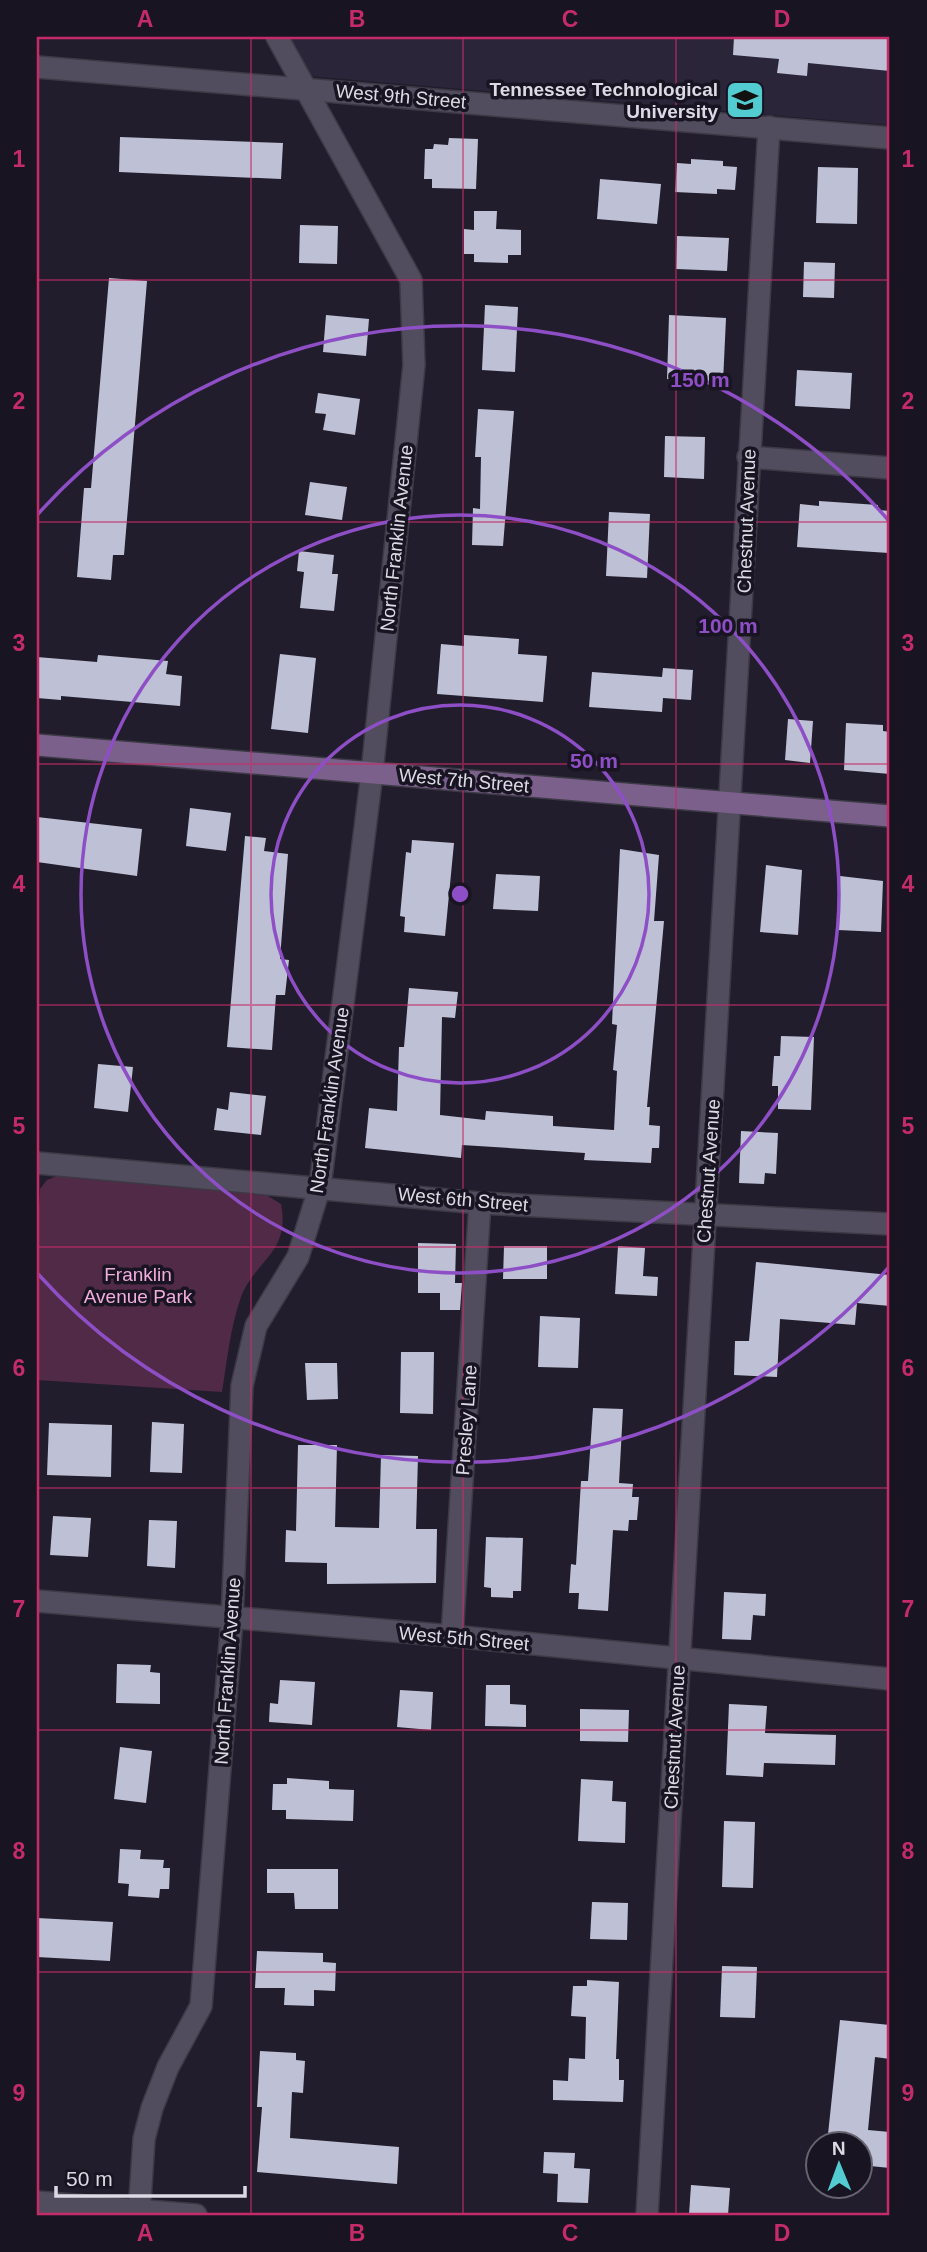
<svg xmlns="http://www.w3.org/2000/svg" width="927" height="2252" font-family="Arial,sans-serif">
  <rect width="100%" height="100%" fill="#221d2c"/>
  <polygon fill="#2b253a" points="289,37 890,37 890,125 309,76"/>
  <path fill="#502a46" d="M57,1176L263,1193L281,1204C291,1254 253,1261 240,1300C230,1330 227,1361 222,1392L37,1380V1249L40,1189L47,1180Z"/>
  <g fill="#bec1d6">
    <polygon points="734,37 890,39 890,71 808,63 807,76 777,73 779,59 733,55"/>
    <polygon points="120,137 283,143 281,179 119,172"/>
    <polygon points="449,138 478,139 476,189 432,188 432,179 424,179 425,149 433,149 434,144 448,145"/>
    <polygon points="691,159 723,161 723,166 737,167 735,190 717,189 717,194 675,192 677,163 691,164"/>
    <polygon points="818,167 858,168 857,224 816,223"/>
    <polygon points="600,179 661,184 657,224 597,219"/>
    <polygon points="474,211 497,211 496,229 521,230 521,255 508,255 508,263 474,262 474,254 464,254 464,229 474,230"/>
    <polygon points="300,225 338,226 337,264 299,263"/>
    <polygon points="677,236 729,238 727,271 676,269"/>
    <polygon points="804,262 835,263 834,298 803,297"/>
    <polygon points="109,278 147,281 124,555 113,555 111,580 77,577 84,488 91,488"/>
    <polygon points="485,305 518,307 515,372 482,370"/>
    <polygon points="326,315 369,319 366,356 323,352"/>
    <polygon points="669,315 726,318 723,382 667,379"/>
    <polygon points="797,370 852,373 850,409 795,406"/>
    <polygon points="318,393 360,399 355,435 323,430 326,414 315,413"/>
    <polygon points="478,409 514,411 503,546 472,545 473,508 480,509 481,457 475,457"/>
    <polygon points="665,436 705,437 704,479 664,477"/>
    <polygon points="310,482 347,487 342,520 305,515"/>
    <polygon points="819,501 878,505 878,510 890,511 889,553 797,547 800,504 819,506"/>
    <polygon points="609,512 650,514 647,578 606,576"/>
    <polygon points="299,551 334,555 332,574 338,574 334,611 300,608 304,572 297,571"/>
    <polygon points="464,635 519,639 518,654 547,656 543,702 437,694 441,644 464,646"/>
    <polygon points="280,654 316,658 308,733 271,729"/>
    <polygon points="98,655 168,661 166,674 182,676 180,706 61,696 61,700 37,698 37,657 97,662"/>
    <polygon points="663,668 693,670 691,700 663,698 662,712 589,707 592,672 662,677"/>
    <polygon points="788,719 813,721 810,763 785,760"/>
    <polygon points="846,723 883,725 883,731 890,732 890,774 844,770"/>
    <polygon points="190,808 231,813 226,851 186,846"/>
    <polygon points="37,817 142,829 137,876 37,862"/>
    <polygon points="245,836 266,838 264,851 288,854 280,959 289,960 285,995 276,995 272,1050 227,1047"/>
    <polygon points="412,840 454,843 445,936 404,932 405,917 400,916 406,852 411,853"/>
    <polygon points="620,849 659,855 654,921 664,921 647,1107 650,1107 649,1125 660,1126 659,1148 652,1148 651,1163 584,1160 585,1153 462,1145 461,1158 365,1148 369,1108 397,1111 399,1047 404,1047 409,988 458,992 455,1018 442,1017 440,1115 485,1120 486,1111 553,1116 553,1126 614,1130 617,1071 613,1070 617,1025 612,1024"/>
    <polygon points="766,865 802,870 798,935 760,932"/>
    <polygon points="496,874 540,876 538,911 493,909"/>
    <polygon points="840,876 883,881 881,932 838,930"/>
    <polygon points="781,1036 814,1037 811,1110 778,1109 778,1086 772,1086 774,1056 780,1056"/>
    <polygon points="98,1064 133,1067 128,1112 94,1108"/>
    <polygon points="230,1092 266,1096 261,1135 214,1130 217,1108 228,1110"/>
    <polygon points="741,1131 778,1133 776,1174 765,1173 764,1184 739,1183"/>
    <polygon points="418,1243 456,1244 455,1283 462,1283 460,1310 440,1310 440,1293 418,1293"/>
    <polygon points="504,1246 547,1246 547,1279 503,1279"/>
    <polygon points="618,1246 645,1248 643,1276 658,1277 657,1296 615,1294"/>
    <polygon points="756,1262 890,1275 890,1306 857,1303 855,1325 780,1319 777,1377 734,1375 735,1341 749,1341"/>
    <polygon points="540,1316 580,1318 578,1368 538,1367"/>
    <polygon points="401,1352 434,1352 433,1414 400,1413"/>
    <polygon points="305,1363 337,1363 338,1399 307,1400"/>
    <polygon points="593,1408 623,1409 619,1483 633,1484 632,1497 639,1497 637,1520 629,1520 628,1531 613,1530 608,1611 578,1609 579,1593 569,1593 571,1564 576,1565 581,1481 588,1481"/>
    <polygon points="152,1422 184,1424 182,1473 150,1472"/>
    <polygon points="49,1423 112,1425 111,1477 47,1475"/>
    <polygon points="298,1445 337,1445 335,1527 379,1528 381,1455 418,1456 416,1529 437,1529 436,1583 327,1584 327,1563 285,1562 286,1530 296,1531"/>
    <polygon points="53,1516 91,1518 88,1557 50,1555"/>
    <polygon points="149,1520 177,1521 175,1568 147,1566"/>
    <polygon points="486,1537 523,1538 521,1591 513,1591 513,1598 491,1597 491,1588 484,1587"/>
    <polygon points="724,1592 766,1594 765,1616 753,1615 751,1640 722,1639"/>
    <polygon points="117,1664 151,1665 150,1672 160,1673 160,1704 116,1703"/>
    <polygon points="280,1680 315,1682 312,1725 269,1722 270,1703 278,1704"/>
    <polygon points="486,1685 510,1685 510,1704 526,1705 526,1727 485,1726"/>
    <polygon points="400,1690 433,1692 431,1730 397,1727"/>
    <polygon points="729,1704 767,1706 765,1733 836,1735 835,1765 764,1763 763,1777 726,1775"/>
    <polygon points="580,1709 629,1710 628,1742 580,1741"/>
    <polygon points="120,1747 152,1751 146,1803 114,1799"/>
    <polygon points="287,1778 329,1781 329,1789 354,1790 353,1821 286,1819 286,1810 272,1810 273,1784 287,1784"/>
    <polygon points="581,1779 613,1781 612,1801 626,1802 625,1843 578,1841"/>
    <polygon points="724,1821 755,1822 753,1888 722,1887"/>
    <polygon points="120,1849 141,1850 140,1859 164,1860 163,1868 170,1868 169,1889 160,1889 159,1898 128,1896 129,1884 118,1883"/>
    <polygon points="267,1869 338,1869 338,1909 295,1909 294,1893 267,1893"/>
    <polygon points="592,1902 628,1903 627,1940 590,1939"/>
    <polygon points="37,1918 113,1922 110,1961 37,1957"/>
    <polygon points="257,1951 323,1953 323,1962 336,1963 335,1991 314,1990 314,2006 284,2005 285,1988 255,1988"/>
    <polygon points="722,1966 757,1967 755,2018 720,2017"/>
    <polygon points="587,1980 619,1982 616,2059 619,2059 619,2080 624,2080 623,2102 553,2100 553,2080 568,2081 569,2058 585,2059 586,2017 571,2016 573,1986 587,1986"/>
    <polygon points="840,2020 890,2025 890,2059 875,2057 868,2130 890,2132 890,2168 860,2165 860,2144 827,2144"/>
    <polygon points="260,2051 296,2053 296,2060 305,2061 303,2093 292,2092 290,2138 399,2147 397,2184 257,2172 262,2107 257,2107"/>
    <polygon points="544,2152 575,2153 574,2168 590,2169 588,2203 557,2202 558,2174 543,2173"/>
    <polygon points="691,2185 730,2188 728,2215 689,2215"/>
  </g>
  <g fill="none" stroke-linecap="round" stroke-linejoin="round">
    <g stroke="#3d3a46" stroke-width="24">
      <g id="street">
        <polyline points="37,67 890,138"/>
        <polyline points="748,457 890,468"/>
        <polyline points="37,1163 480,1203 890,1224"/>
        <polyline points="37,1601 452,1636 890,1679"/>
        <polyline points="452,1636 480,1203"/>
        <polyline points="37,2202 196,2215"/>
        <polyline points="139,2215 144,2139 152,2108 168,2067 201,2006 232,1619 242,1386 256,1326 298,1257 320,1186 372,773 414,365 411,280 277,37"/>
        <polyline points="647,2215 769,127"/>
      </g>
    </g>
    <g stroke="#3d3a46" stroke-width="24">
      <polyline id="secondary" points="37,745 890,816"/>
    </g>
    <use href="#street" stroke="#524d5e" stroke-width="21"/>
    <use href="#secondary" stroke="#7b608b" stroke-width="21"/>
  </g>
  <path fill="none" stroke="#c52b69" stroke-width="2" stroke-opacity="0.55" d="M251,37V2215M463,37V2215M676,37V2215M37,280H890M37,522H890M37,764H890M37,1005H890M37,1247H890M37,1488H890M37,1730H890M37,1972H890"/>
  <g fill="none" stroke="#8e4fc6" stroke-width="3.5">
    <circle cx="460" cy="894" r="189"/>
    <circle cx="460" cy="894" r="379"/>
    <path d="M889 1267A568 568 0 0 1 38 1274M38 514A568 568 0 0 1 889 521"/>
  </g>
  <defs>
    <g id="university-square" transform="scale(2.0125)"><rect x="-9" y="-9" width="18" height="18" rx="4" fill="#52ccd0" stroke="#181422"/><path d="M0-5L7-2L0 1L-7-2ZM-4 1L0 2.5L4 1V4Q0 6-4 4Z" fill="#111"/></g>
  </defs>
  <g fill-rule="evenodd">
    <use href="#university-square" x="745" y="100"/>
  </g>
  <g text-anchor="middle" stroke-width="7" stroke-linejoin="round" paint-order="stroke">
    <g font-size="19" font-weight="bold" fill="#dcdae4" stroke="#181422" text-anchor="end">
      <text x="718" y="96">Tennessee Technological<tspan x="718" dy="22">University</tspan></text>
    </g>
    <g font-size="19" fill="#dcdae4" stroke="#181422">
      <text transform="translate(401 96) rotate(5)" y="7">West 9th Street</text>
      <text transform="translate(746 521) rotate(-88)" y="7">Chestnut Avenue</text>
      <text transform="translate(396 538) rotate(-84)" y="7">North Franklin Avenue</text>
      <text transform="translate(464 780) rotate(5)" y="7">West 7th Street</text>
      <text transform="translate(329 1100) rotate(-82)" y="7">North Franklin Avenue</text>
      <text transform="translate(708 1171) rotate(-86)" y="7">Chestnut Avenue</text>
      <text transform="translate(463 1199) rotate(5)" y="7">West 6th Street</text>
      <text transform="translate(466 1420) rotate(-86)" y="7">Presley Lane</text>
      <text transform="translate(464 1638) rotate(5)" y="7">West 5th Street</text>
      <text transform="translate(227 1671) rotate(-86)" y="7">North Franklin Avenue</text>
      <text transform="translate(674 1737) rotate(-87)" y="7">Chestnut Avenue</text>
    </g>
    <g font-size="19" fill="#f2acdd" stroke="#181422">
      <text x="138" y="1281">Franklin<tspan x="138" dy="22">Avenue Park</tspan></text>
    </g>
  </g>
  <circle cx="460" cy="894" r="10" fill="#8e4fc6" stroke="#181422" stroke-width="3.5"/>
  <g font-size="21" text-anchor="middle" font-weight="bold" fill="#8e4fc6" stroke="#181422" stroke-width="7" stroke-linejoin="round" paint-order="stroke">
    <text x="700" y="387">150 m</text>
    <text x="728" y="633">100 m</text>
    <text x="594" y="768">50 m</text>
  </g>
  <rect width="927" height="2252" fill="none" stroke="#181422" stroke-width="77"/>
  <g transform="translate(839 2165) rotate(359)"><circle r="33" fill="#181422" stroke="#666370" stroke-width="2"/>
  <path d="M0-5L12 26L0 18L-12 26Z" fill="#52ccd0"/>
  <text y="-10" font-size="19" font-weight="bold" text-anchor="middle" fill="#dcdae4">N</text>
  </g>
  <path d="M56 2186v10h189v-10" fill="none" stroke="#dcdae4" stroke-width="3.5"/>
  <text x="66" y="2186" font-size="21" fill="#dcdae4" stroke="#181422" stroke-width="5" paint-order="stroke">50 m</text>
  <rect x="38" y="38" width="850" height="2176" fill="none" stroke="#c52b69" stroke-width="2.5"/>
  <g font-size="23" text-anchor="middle" font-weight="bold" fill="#c52b69">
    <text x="145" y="27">A</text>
    <text x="357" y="27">B</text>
    <text x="570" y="27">C</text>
    <text x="782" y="27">D</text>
    <text x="19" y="167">1</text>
    <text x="908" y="167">1</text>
    <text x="19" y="409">2</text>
    <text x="908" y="409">2</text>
    <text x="19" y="651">3</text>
    <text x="908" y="651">3</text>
    <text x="19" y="892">4</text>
    <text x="908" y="892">4</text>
    <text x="19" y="1134">5</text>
    <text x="908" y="1134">5</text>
    <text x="19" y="1376">6</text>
    <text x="908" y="1376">6</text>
    <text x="19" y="1617">7</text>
    <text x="908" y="1617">7</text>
    <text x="19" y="1859">8</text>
    <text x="908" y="1859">8</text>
    <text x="19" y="2101">9</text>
    <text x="908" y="2101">9</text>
    <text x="145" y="2241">A</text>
    <text x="357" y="2241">B</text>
    <text x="570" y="2241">C</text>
    <text x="782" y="2241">D</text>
  </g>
</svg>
